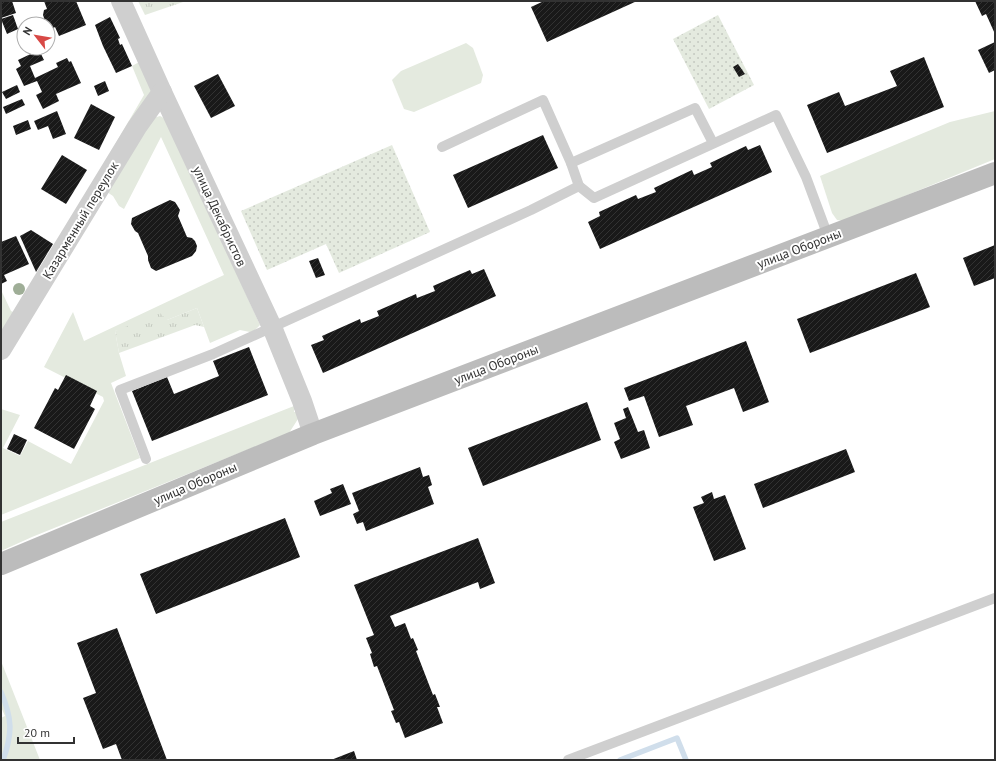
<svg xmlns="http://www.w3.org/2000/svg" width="996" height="761" font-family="'PT Sans',sans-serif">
  <defs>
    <pattern id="park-tufts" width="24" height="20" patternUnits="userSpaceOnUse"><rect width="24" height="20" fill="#e4eadf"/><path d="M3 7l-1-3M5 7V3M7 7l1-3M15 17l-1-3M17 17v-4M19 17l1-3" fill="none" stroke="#c4c9c0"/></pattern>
    <pattern id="garden-dots" width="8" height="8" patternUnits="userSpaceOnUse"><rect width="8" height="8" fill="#e4eadf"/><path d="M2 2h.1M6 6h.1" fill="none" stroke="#c4c9c0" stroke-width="1.8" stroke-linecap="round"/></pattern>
    <pattern id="building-hatch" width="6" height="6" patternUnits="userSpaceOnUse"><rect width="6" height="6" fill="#191919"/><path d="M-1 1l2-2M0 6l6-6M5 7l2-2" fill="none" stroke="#323232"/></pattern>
  </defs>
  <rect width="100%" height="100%" fill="#fff"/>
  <g fill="#e4eadf">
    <polygon points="466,43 473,48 483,75 481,83 414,112 404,109 392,80 401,71"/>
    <polygon points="141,61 154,88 113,148 144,95 132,66"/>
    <polygon points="995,111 995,159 844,221 837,220 832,213 820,176 950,122"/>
    <polygon points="160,116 162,117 168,122 260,325 254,331 250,332 240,330 210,343 197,308 167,320 115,331 119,353 126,376 111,383 140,458 1,515 1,409 20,415 3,448 20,456 28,441 71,464 104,401 103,397 44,367 73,312 84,341 224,275 161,137 124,209 119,206 113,196 104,190 150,119"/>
    <polygon points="1,290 11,311 19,315 1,342"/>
    <polygon points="294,406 296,409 294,410 294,412 297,412 298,419 289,433 32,537 1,551 1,522"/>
    <polygon points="1,661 40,760 1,760 1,718 5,716 1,707"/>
  </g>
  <g fill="url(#park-tufts)">
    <polygon points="138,1 186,1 145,15"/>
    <polygon points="197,308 204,327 195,325 119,353 115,331 160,313 167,320"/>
  </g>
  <g fill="url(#garden-dots)">
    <polygon points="718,15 754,85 709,109 673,39"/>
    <polygon points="392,145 430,232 339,273 326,244 267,270 241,211"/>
  </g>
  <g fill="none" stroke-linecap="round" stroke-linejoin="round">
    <g stroke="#d0deeb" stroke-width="5.5">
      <path d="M1,692C12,718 13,733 3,760"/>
      <polyline points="620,760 677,738 686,760"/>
    </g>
  </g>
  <g fill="url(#building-hatch)">
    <polygon points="1,1 12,1 16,13 1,18"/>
    <polygon points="44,1 76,1 86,25 59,36 55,27 52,29 48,27 48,24 46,24 43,15 44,10 47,9"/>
    <polygon points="544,1 637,1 547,42 531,7"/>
    <polygon points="975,1 995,1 995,34 986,14 982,16"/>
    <polygon points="13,15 18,29 7,34 1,19"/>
    <polygon points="110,17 120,38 118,39 120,45 122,44 132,66 116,73 103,46 95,25"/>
    <polygon points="995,42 995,70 989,73 978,50"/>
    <polygon points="39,50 44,60 30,66 35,78 58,67 56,63 67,58 69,62 71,61 81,83 56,94 59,101 43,109 36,95 42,92 37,81 24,86 16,69 21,66 18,60"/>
    <polygon points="924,57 944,107 827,153 807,105 839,92 845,106 897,86 890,71"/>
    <polygon points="738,64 745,74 739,77 733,67"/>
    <polygon points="218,74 235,106 211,118 194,86"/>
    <polygon points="105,81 109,91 98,96 94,86"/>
    <polygon points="17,85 20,92 6,99 2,92"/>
    <polygon points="22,99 25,105 6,114 3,107"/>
    <polygon points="91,104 115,117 99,150 74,138"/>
    <polygon points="57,111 66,134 53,139 48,126 38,130 34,121"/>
    <polygon points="28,120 31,129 16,135 13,126"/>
    <polygon points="543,135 558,168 468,208 453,175"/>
    <polygon points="760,145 772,172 600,249 588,222 600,216 599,212 636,195 638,199 656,192 654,188 692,170 694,175 712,167 710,163 746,146 748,150"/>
    <polygon points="62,155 87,170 66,204 41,189"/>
    <polygon points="170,200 175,202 177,205 180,210 178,216 187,237 192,238 195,241 197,246 196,251 192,256 156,271 151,268 148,260 148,256 138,233 135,231 131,224 132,218"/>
    <polygon points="31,230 53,244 36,272 20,236"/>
    <polygon points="16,236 29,264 4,275 7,281 1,284 1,242"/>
    <polygon points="995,245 995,278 974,286 963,258"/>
    <polygon points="318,258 325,275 316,278 309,261"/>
    <polygon points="484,269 496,296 323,373 311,345 324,340 322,336 360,319 361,323 379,316 377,311 416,294 417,298 435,291 433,286 470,270 472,274"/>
    <polygon points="916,273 930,307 810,353 797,319"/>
    <polygon points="746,341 769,402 743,412 734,388 686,406 693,425 659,437 644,396 629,401 624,388"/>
    <polygon points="249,347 268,395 152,441 132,391 167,377 174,394 219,376 213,361"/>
    <polygon points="66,375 97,391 90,406 95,409 74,449 34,428 55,388 58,390"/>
    <polygon points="587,402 601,440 483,486 468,448"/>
    <polygon points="628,407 638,432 644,430 650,448 621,459 614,442 620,439 614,423 626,418 623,409"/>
    <polygon points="14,434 27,440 20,455 7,449"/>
    <polygon points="846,449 855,472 763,508 754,484"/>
    <polygon points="420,467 423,477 429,475 432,485 428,487 434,504 366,531 363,522 357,524 353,514 359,511 352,493"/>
    <polygon points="343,484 351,504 320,516 314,501 332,493 330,489"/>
    <polygon points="712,492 714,499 725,495 746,549 714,561 693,507 704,503 701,497"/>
    <polygon points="285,518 300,557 156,614 140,574"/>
    <polygon points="478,538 495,583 480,589 478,582 390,616 395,627 405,623 411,639 413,638 418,650 416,651 433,695 435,694 440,707 437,707 443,723 405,738 399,722 396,723 391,711 394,710 377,666 374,667 370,654 372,653 366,638 374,635 354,585"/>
    <polygon points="117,628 167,760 122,760 116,744 103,749 83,698 96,693 77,643"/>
    <polygon points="354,751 357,760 331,760"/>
  </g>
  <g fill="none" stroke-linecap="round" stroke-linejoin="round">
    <g stroke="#cfcfcf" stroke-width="10">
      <polyline points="442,147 543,100 571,163 579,186"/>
      <polyline points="571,163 695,108 713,143"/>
      <polyline points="146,459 120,390 213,354 531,210 579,186 594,198 776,115 806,177 828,236"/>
      <polyline points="568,760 995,598"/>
    </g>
    <g stroke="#cfcfcf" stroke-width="20">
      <polyline points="121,1 162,92 272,327 302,401 313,434"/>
      <polyline points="1,350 137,127 162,92"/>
    </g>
    <polyline stroke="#bcbcbc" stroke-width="22" points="1,564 313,434 995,173"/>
  </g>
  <circle fill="#9fae97" cx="19" cy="289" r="6"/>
  <g text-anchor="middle" stroke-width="4" stroke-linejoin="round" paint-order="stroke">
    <g font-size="13" fill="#323232" stroke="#fff">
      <text transform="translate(220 216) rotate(65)" y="5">улица Декабристов</text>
      <text transform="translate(80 220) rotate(-59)" y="5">Казарменный переулок</text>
      <text transform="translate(799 248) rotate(-21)" y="5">улица Обороны</text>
      <text transform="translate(496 364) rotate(-21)" y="5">улица Обороны</text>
      <text transform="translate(195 483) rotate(-23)" y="5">улица Обороны</text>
    </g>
  </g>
  <rect width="996" height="761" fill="none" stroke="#323232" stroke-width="4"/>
  <g transform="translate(36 36) rotate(301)"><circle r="19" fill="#ffffff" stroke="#adadad"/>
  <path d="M0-3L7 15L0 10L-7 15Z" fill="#d84946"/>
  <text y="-6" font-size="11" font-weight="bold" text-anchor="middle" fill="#323232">N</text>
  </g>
  <path d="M18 737v6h56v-6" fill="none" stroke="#323232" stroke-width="2"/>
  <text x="24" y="737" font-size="12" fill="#323232" stroke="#ffffff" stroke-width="3" paint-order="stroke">20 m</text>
</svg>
